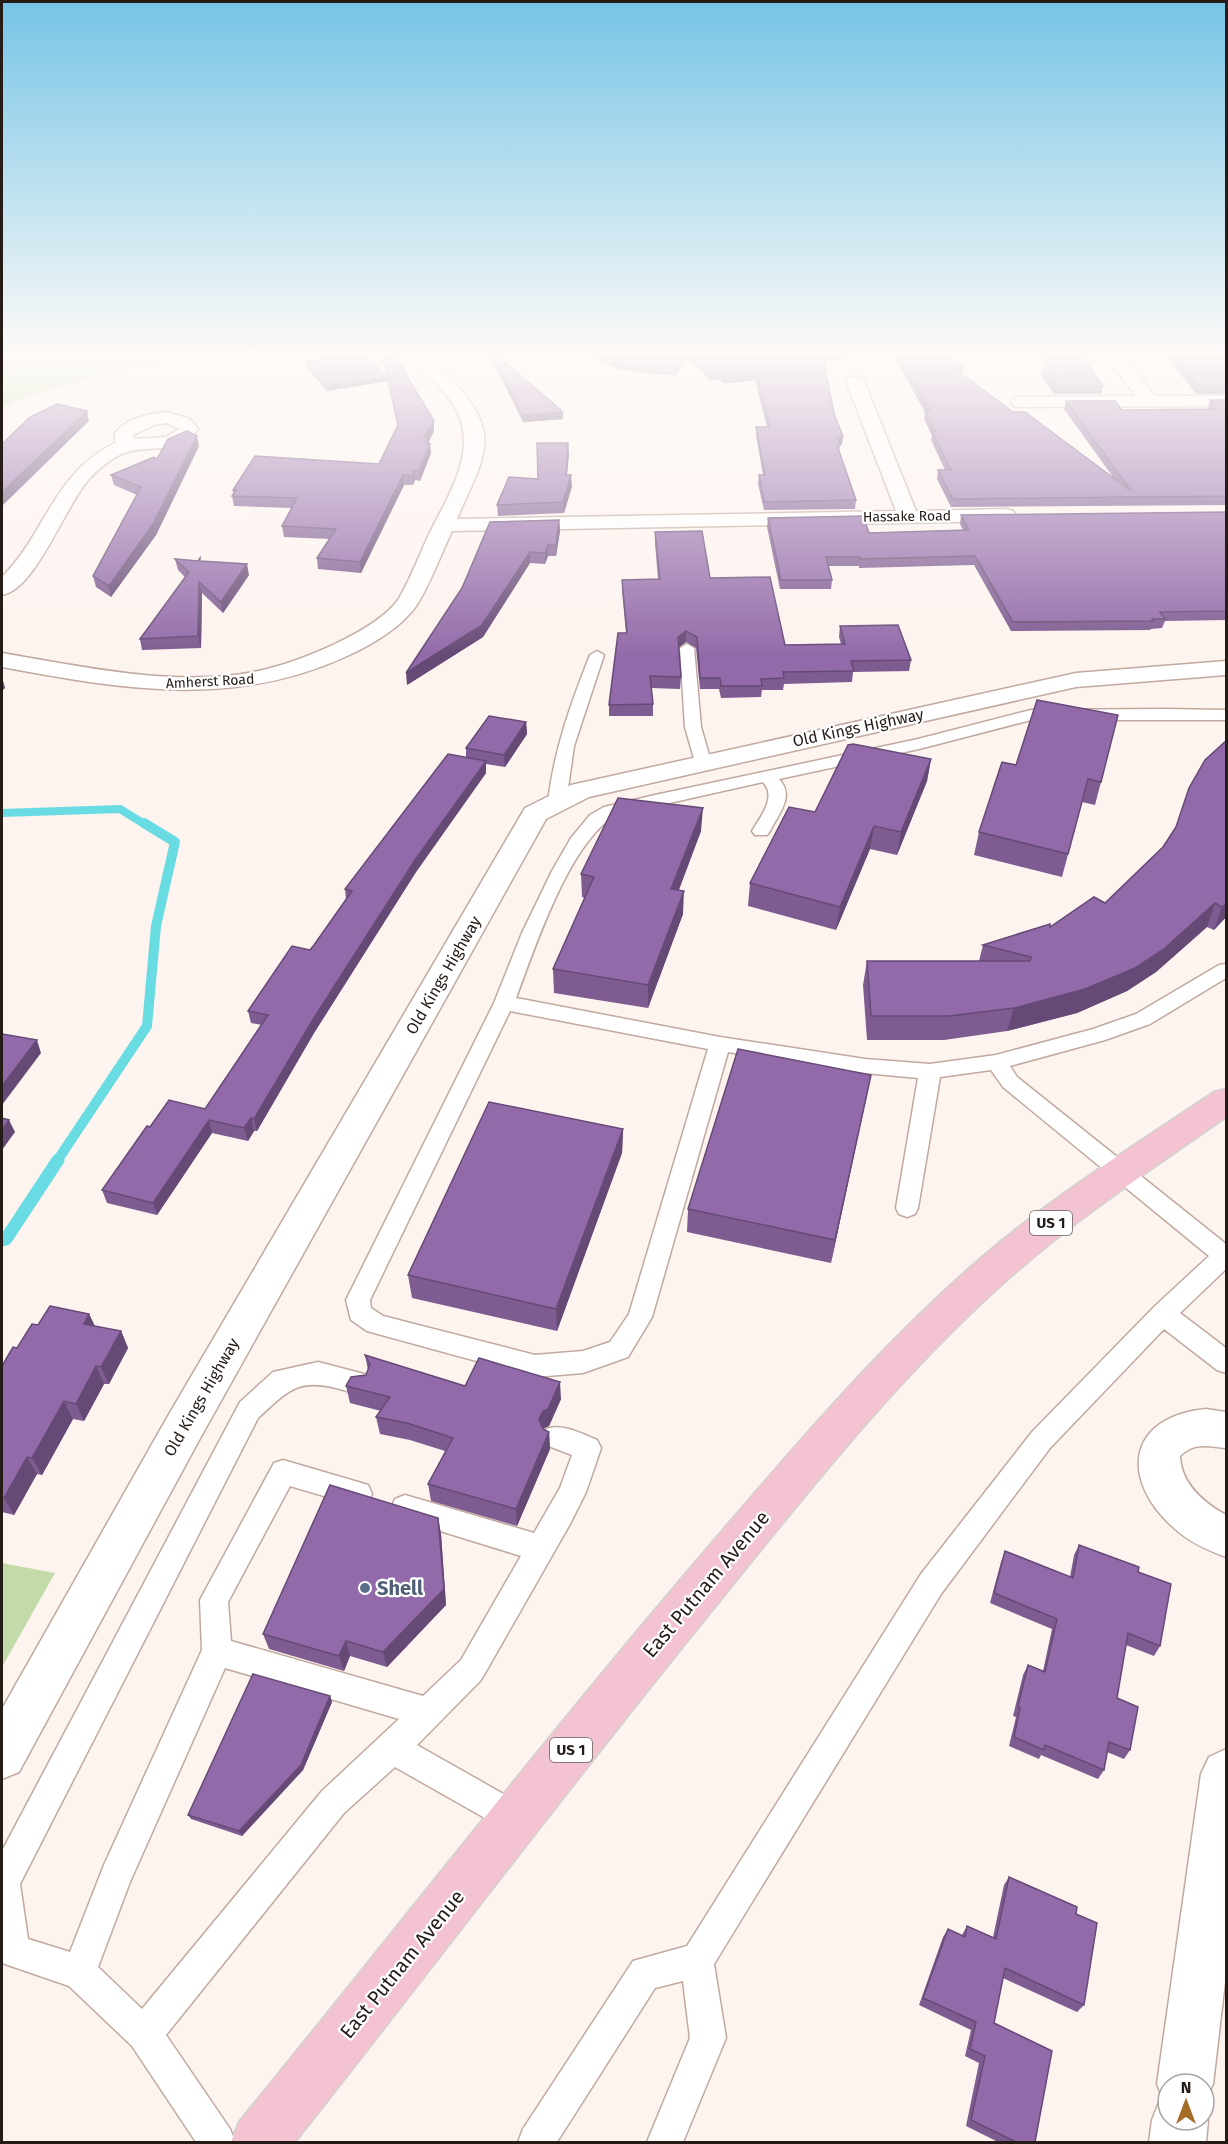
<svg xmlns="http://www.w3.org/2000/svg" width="1228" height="2144" font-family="'Fira Sans',sans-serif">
  <rect width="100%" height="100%" fill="#fdf3ef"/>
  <g fill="#c2dba8">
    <polygon points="2,356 210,356 115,371 34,394 2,407"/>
    <polygon points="2,1563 55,1573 2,1667"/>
  </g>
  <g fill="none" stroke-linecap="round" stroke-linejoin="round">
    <polyline stroke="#69dbe3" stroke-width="8" points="2,813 120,809 146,825"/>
    <polyline stroke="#69dbe3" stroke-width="10" points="57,1161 147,1026 156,926 175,842 144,823"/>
    <polyline stroke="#69dbe3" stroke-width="13" points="2,1240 6,1239 58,1160"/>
    <g stroke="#c1a99f" stroke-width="3">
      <g id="service">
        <polygon points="687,644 694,648 701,727 711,762 703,767 695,762 685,727 680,648"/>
        <path d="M597,651L604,655L574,746L566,802L563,806H551L548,802C554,750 571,703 590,655Z"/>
        <path d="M1164,709L1226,710V720H1031L919,749L779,779C795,796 779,813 770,831L767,835H755L752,831C761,816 777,797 763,782L616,815C569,842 535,948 516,998L720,1037L865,1059L930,1064L996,1055L1093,1029L1136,1014L1219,965L1226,964V978L1150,1024L1105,1040L1010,1066L1017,1077L1226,1244V1269L1180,1313L1226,1348V1373L1217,1370L1164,1329L1050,1448L941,1594L714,1964L726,2038L683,2142H647L690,2038L683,1981L655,1988L557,2142H518L523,2129L633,1961L687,1946L921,1574L1032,1432L1154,1307L1209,1256L1003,1087L991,1070L940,1077L918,1208L915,1214L907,1217L899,1214L896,1208L918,1078L865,1073L728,1052L652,1317L628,1357L583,1373L535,1377L367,1331L351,1320L346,1300L494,1003L522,933L552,871L571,838L590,815L604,807L655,795L918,739L1031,710ZM510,1011L708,1049L629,1314L610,1342L583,1351L535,1355L383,1316L371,1308L370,1300Z"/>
        <path d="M318,1362L368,1375L372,1383L368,1391C356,1395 348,1391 336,1388C296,1378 286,1393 258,1418L20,1884L28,1939L70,1952L104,1865L202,1650L200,1600L274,1463L283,1460L358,1482L368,1485L372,1494L368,1503L358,1506L290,1486L228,1602L231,1641L423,1696L461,1660L521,1556L395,1517L391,1508L395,1499L405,1495L534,1533L560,1488L572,1455L546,1445L542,1437L546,1429C562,1423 582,1434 597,1440L601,1448L586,1492L570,1524L481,1680L417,1745L528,1808L533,1819L528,1830L517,1835L506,1830L395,1767L344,1813L166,2035L230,2129L235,2142H196L132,2046L69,1986L2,1963V1851L240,1402L273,1372ZM225,1668L399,1719L322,1791L142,2009L98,1967L130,1882Z"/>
      </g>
    </g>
    <g stroke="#c1a99f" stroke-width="3">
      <g id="minor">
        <path d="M412,356H429C452,380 490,412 484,449C480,473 466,496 457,519L896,511L846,381L849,377H861L864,381L916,511L1006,509L1013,511L1016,515L1013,519L1006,521L452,531C442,552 427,592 414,609C397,630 371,645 347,656C233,709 120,689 2,667V653C85,667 184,690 267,669C291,663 313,654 335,644C356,634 384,619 398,600C409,582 420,554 429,534C450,492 483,444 450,400C439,384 422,372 412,356Z"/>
        <polygon points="1106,356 1123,356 1155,396 1226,396 1226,406 1020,407 1014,406 1011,402 1014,398 1020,397 1136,396"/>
        <path d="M167,412L190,419L198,429C181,453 156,446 131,451C116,454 99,468 89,479C65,506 36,589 2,595V577C46,533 54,472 115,443V433C126,418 149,414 167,412ZM167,423L179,429L166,437L134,439L133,435L154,425Z"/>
        <polygon points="1226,661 1226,675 1076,687 589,797 546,819 198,1442 19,1772 2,1779 2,1709 168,1416 525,808 571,785 580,783 1076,673"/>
        <path d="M1206,1409L1226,1412V1448C1208,1446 1194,1442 1180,1456C1181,1484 1203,1502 1226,1515V1557C1207,1550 1189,1542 1174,1528C1120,1480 1126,1417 1206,1409Z"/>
        <polygon points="1226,1749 1226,1973 1213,2084 1204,2104 1204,2084 1168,2084 1168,2120 1204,2120 1204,2109 1208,2120 1206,2142 1149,2142 1152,2120 1160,2100 1163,2099 1157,2084 1201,1774 1209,1757"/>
      </g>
    </g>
    <g stroke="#d3d2d1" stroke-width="3">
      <path id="primary" d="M1226,1089V1117C1152,1169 1075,1219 1007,1280C898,1377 806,1494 714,1608C571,1784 435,1965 295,2142H231L239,2122C390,1937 537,1748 692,1566C783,1460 874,1350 981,1258C1053,1196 1135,1145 1214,1092Z"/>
    </g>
    <use href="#service" fill="#fff" fill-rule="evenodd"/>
    <use href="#minor" fill="#fff" fill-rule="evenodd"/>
    <use href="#primary" fill="#f4c3d2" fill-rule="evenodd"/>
  </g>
  <g fill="#7e5b91">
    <polygon points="382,356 395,356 434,421 434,431 429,441 431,453 420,481 415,480 413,485 404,485 361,573 318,569 317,558 330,539 284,537 282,526 292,508 234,506 232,496 234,494 233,490 379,464 398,427 387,377 387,381 327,391 305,366 305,361 387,376"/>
    <polygon points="490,356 498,356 563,412 563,419 523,422"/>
    <polygon points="588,356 854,356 825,363 834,414 843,436 842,444 840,445 839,452 856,500 855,509 764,510 758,484 759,475 763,475 756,435 756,427 767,427 755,380 730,383 723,383 719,379 710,380 687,358 675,376 621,370"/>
    <polygon points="894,356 950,356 962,374 961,374 1013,412 1113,477 1064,409 1066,401 1122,410 1209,409 1208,408 1210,400 1227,400 1227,505 951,507 937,479 938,470 945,470 931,440 932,436 924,419 925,412"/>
    <polygon points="1040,356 1081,356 1103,386 1101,394 1054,394 1041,376 1042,368 1049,368"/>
    <polygon points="1166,356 1227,356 1227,394 1196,394"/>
    <polygon points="199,446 156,535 111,597 96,587 93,576 137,495 114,485 111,475 157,459"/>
    <polygon points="569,453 567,475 572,486 564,513 498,516 497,505 538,479"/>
    <polygon points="1227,512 1227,620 1165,621 1162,628 1151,629 1150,630 1011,631 974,565 859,568 859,566 828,566 832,580 831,589 780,589 767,527 768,518 869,533 963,530 960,524 961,515"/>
    <polygon points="559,520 560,531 556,556 548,556 545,564 530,563 483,637 407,685"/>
    <polygon points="655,532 710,578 785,645 841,644 839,637 840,626 911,660 909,671 853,672 852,682 784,684 783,690 762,690 761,697 721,698 719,689 700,689 696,648 686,642 679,647 681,677 680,689 651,688 653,704 653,716 609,716 609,705 626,633 622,591 622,580 658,579 655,543"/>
    <polygon points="200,558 200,561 249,575 223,613 202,593 201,648 142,650 140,639 185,577 178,570 175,559 198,561"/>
    <polygon points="526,722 527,734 505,767 486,764 486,773 416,872 314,1033 257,1131 254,1131 248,1141 212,1133 157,1215 107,1203 102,1190 150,1127 205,1109 262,1025 251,1023 248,1011 314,945 346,899 345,889 466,757 466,748"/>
    <polygon points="1227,740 1227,916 1214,930 1207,927 1156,972 1127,991 1077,1013 1007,1031 944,1040 867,1040 863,985 867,961 979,961 983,945 1050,927 1105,903 1163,847 1176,827"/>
    <polygon points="931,759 927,781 897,855 870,849 836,930 748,906 750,883 815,812"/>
    <polygon points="1002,762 1101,782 1095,805 1082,802 1062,877 974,855 979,832"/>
    <polygon points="701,831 679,890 683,914 648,1008 554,993 553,969 585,898 582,897 581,874"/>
    <polygon points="871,1075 831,1263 687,1232 688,1209"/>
    <polygon points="623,1129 622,1153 557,1331 412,1298 408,1275"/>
    <polygon points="89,1314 95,1326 121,1331 128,1348 109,1384 104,1384 84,1421 73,1419 42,1475 37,1474 14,1515 2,1512 2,1366 38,1325"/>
    <polygon points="365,1355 465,1386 561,1399 549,1426 543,1429 549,1432 550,1449 517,1526 431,1501 428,1484 445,1451 410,1440 380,1434 376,1417 381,1411 350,1403 346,1386 366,1375 368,1370"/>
    <polygon points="438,1518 441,1534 446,1605 387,1667 350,1656 344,1671 269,1649 263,1634"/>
    <polygon points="1079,1545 1138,1572 1160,1646 1154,1656 1126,1645 1117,1698 1130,1750 1124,1759 1107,1752 1104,1770 1098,1779 1041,1755 1039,1759 1009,1746 1016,1717 1013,1716 1023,1675 1028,1665 1043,1671 1052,1629 990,1603 1001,1562 1005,1551 1070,1577 1074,1555"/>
    <polygon points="330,1696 332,1702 303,1770 242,1836 191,1819 188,1815"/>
    <polygon points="1009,1877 1076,1914 1084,2005 1077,2012 1003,1978 994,2023 1035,2142 998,2142 966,2126 979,2063 965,2056 971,2030 919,2005 943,1937 948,1929 962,1935 967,1926 993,1937 1004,1885"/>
  </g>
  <g fill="#664a76">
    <polygon points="684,356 687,356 687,358 675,376 675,368"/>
    <polygon points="823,356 854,356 823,364"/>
    <polygon points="964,366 962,374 951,375 952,367"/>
    <polygon points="720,371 719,379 710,380 710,372"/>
    <polygon points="756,372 755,380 730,383 730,375"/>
    <polygon points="387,377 387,381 327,391 326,386"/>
    <polygon points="87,411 89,421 2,506 2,492"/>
    <polygon points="563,412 563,419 523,422 522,415"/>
    <polygon points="434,421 434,431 429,441 429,447 430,444 431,453 420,481 419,471 424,438"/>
    <polygon points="197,436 199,446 156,535 111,597 109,586"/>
    <polygon points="843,436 842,444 840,445 837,438"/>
    <polygon points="568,443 569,453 566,485 566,475"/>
    <polygon points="414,471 415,480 413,485 413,476"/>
    <polygon points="403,475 404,485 361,573 360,562"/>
    <polygon points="571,475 572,486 564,513 563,502"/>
    <polygon points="559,520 560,531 556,556 556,545"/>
    <polygon points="548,545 548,556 545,564 545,553"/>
    <polygon points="530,552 530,563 483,637 407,685 406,673"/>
    <polygon points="247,564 249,575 223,613 221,602"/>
    <polygon points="199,582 202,593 201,648 198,636"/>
    <polygon points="686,631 686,642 678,648 678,637"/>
    <polygon points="2,677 5,688 2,691"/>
    <polygon points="526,722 527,734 505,767 504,755"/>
    <polygon points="931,759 927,781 897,855 901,832"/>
    <polygon points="486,761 486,773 416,872 314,1033 257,1131 254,1119 312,1021 415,860"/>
    <polygon points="703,808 701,831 670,912 671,889"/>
    <polygon points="874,826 870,849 836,930 840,907"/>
    <polygon points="684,891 683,914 648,1008 648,985"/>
    <polygon points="1215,903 1207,927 1156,972 1127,991 1077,1013 1007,1031 1014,1008"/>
    <polygon points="1227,903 1227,916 1214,930 1222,907"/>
    <polygon points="37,1040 41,1053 2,1105 2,1086"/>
    <polygon points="871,1075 866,1098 831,1263 835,1240"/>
    <polygon points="251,1118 254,1131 248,1141 244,1128"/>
    <polygon points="9,1120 15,1132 2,1150 2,1130"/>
    <polygon points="209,1120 212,1133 157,1215 153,1203"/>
    <polygon points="623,1129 622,1153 557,1331 556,1309"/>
    <polygon points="89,1314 97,1331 84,1324"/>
    <polygon points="121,1331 128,1348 109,1384 101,1367"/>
    <polygon points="96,1366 104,1384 84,1421 76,1404"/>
    <polygon points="560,1382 561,1399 549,1426 544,1428 540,1436 539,1419"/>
    <polygon points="64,1401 73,1419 42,1475 32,1458"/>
    <polygon points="549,1432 550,1449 517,1526 516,1509"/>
    <polygon points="27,1457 37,1474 14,1515 4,1498"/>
    <polygon points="438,1518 441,1534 446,1605 387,1667 383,1652"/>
    <polygon points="346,1641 350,1656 344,1671 339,1656"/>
    <polygon points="330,1696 332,1702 303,1770 242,1836 239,1831"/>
  </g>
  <g fill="#926aa9" stroke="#664a76" stroke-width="1.5">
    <polygon points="338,356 368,356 387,377 326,386 305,361"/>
    <polygon points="383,356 395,356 434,421 424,438 429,438 426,443 430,444 419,471 414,471 413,476 403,475 360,562 317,558 336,529 282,526 297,498 232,496 236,490 233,490 255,456 379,464 398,425"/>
    <polygon points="493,356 498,356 563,412 522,415"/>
    <polygon points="606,356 684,356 675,368 621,363"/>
    <polygon points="693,356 825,356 823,356 834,414 843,436 837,438 840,445 837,445 856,500 764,502 759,475 765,475 756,427 770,427 756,372 730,375 724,375 720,371 710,372"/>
    <polygon points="899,356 950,356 964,366 952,367 1013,412 1025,412 1131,491 1066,401 1115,401 1122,410 1218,409 1210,400 1227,400 1227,496 953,499 938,470 951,470 932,432 935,431 925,411 930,411"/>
    <polygon points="1047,356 1081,356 1103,386 1056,386 1042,368 1056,368"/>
    <polygon points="1174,356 1227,356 1227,386 1199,386"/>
    <polygon points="57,404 87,411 2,492 2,444 30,417"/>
    <polygon points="187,431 197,436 153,524 109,586 93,576 141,487 111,475 154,457 157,459 168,439"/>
    <polygon points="537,443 568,443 566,475 571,475 563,502 497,505 509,477 538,479"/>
    <polygon points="1227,512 1227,611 1160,612 1165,619 1152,619 1153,621 1013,622 975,556 860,559 860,557 826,557 832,580 781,580 768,518 863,516 869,533 969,530 961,515"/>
    <polygon points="559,520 556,545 548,545 545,553 530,552 482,625 406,673 462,588 490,522"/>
    <polygon points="702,531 710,578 770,577 785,645 845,644 840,626 898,625 911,660 851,661 854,671 783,672 784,678 761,679 762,686 721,686 720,678 700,678 697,637 686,631 678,637 681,677 650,676 653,704 609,705 618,633 627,633 622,580 660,579 655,532"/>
    <polygon points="200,558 200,561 247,564 221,602 199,582 198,636 140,639 189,572 175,559 198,561"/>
    <polygon points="1037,700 1118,715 1101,782 1088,779 1068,854 979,832 1002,762 1016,765"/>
    <polygon points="489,716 526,722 504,755 466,748"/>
    <polygon points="1227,740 1227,903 1222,907 1215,903 1164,949 1135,968 1085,989 1014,1008 949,1016 871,1016 867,961 1030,961 1031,957 983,945 1050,924 1050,927 1094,897 1105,903 1163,847 1176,827 1189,788 1205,760"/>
    <polygon points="853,744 931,759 901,832 874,826 840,907 750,883 789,807 815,812 848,745"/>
    <polygon points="448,754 486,761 415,860 312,1021 254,1119 251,1118 244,1128 209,1120 153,1203 102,1190 147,1126 150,1127 169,1100 205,1109 268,1015 248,1011 292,946 310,950 314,945 352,891 345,889"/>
    <polygon points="618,798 703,808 671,889 684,891 648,985 553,969 594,877 581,874"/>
    <polygon points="2,1034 37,1040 2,1086"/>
    <polygon points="738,1049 871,1075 835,1240 688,1209"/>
    <polygon points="489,1102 623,1129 556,1309 408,1275"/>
    <polygon points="2,1118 9,1120 2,1130"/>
    <polygon points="50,1306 89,1314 84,1324 121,1331 101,1367 96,1366 76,1404 64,1401 32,1458 27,1457 4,1498 2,1497 2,1366 13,1347 17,1348 32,1324 38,1325"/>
    <polygon points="365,1355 465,1386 479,1358 560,1382 548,1409 543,1411 539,1419 543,1429 549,1432 516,1509 428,1484 453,1438 407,1423 376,1417 390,1397 346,1386 351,1377 366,1375 370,1364"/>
    <polygon points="330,1485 438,1518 444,1589 383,1652 346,1641 339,1656 263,1634"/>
    <polygon points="1079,1545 1139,1567 1138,1572 1171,1584 1160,1646 1128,1633 1117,1698 1138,1707 1130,1750 1109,1742 1104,1770 1045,1745 1044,1750 1014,1737 1020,1708 1018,1706 1028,1665 1045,1672 1057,1619 994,1593 1005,1551 1073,1578"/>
    <polygon points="253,1674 330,1696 301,1765 239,1831 188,1815"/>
    <polygon points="1009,1877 1077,1907 1076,1914 1097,1923 1084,2005 1005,1968 994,2023 1052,2051 1035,2142 1016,2142 971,2120 985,2056 970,2049 976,2022 923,1998 948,1929 965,1937 967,1926 996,1939"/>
  </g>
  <linearGradient id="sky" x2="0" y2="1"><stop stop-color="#75c4e6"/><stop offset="0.54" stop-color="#fefaf8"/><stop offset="1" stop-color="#fefaf8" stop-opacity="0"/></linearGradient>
  <rect width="1228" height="656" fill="url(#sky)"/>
  <circle fill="#5c6f8a" stroke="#fff" stroke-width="2" cx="365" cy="1588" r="6"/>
  <g text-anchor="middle" stroke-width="4.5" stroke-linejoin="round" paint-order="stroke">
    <g font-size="14" fill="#251c18" stroke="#fff">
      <text transform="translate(907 516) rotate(-1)" y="5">Hassake Road</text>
      <text transform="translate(210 681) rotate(-3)" y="5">Amherst Road</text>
    </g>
    <g fill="#fff" stroke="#66605d" stroke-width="1.5">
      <rect x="1030" y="1211" width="42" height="24" rx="4.5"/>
      <rect x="550" y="1738" width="42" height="24" rx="4.5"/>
    </g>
    <g font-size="15" font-weight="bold" fill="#251c18">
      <text x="1051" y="1228">US 1</text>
      <text x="571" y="1755">US 1</text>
    </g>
    <g font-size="16" fill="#251c18" stroke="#fff">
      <text transform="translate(858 727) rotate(-12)" y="6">Old Kings Highway</text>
      <text transform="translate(443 975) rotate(-60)" y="6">Old Kings Highway</text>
      <text transform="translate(201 1397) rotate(-60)" y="6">Old Kings Highway</text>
    </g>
    <g font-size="20" fill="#251c18" stroke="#fff">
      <text transform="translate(706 1584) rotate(-50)" y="7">East Putnam Avenue</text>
      <text transform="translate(402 1964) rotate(-51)" y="7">East Putnam Avenue</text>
    </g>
    <g font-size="20" font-weight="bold" fill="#4e5e75" stroke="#fff" text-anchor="start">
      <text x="377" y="1595">Shell</text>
    </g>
  </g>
  <rect width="1228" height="2144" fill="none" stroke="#251c18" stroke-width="6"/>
  <g transform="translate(1186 2102)"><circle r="28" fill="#ffffff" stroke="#a8a4a3" stroke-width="1.5"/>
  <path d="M0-4.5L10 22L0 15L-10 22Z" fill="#a36c27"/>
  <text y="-9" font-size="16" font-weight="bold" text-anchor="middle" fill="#251c18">N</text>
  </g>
</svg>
